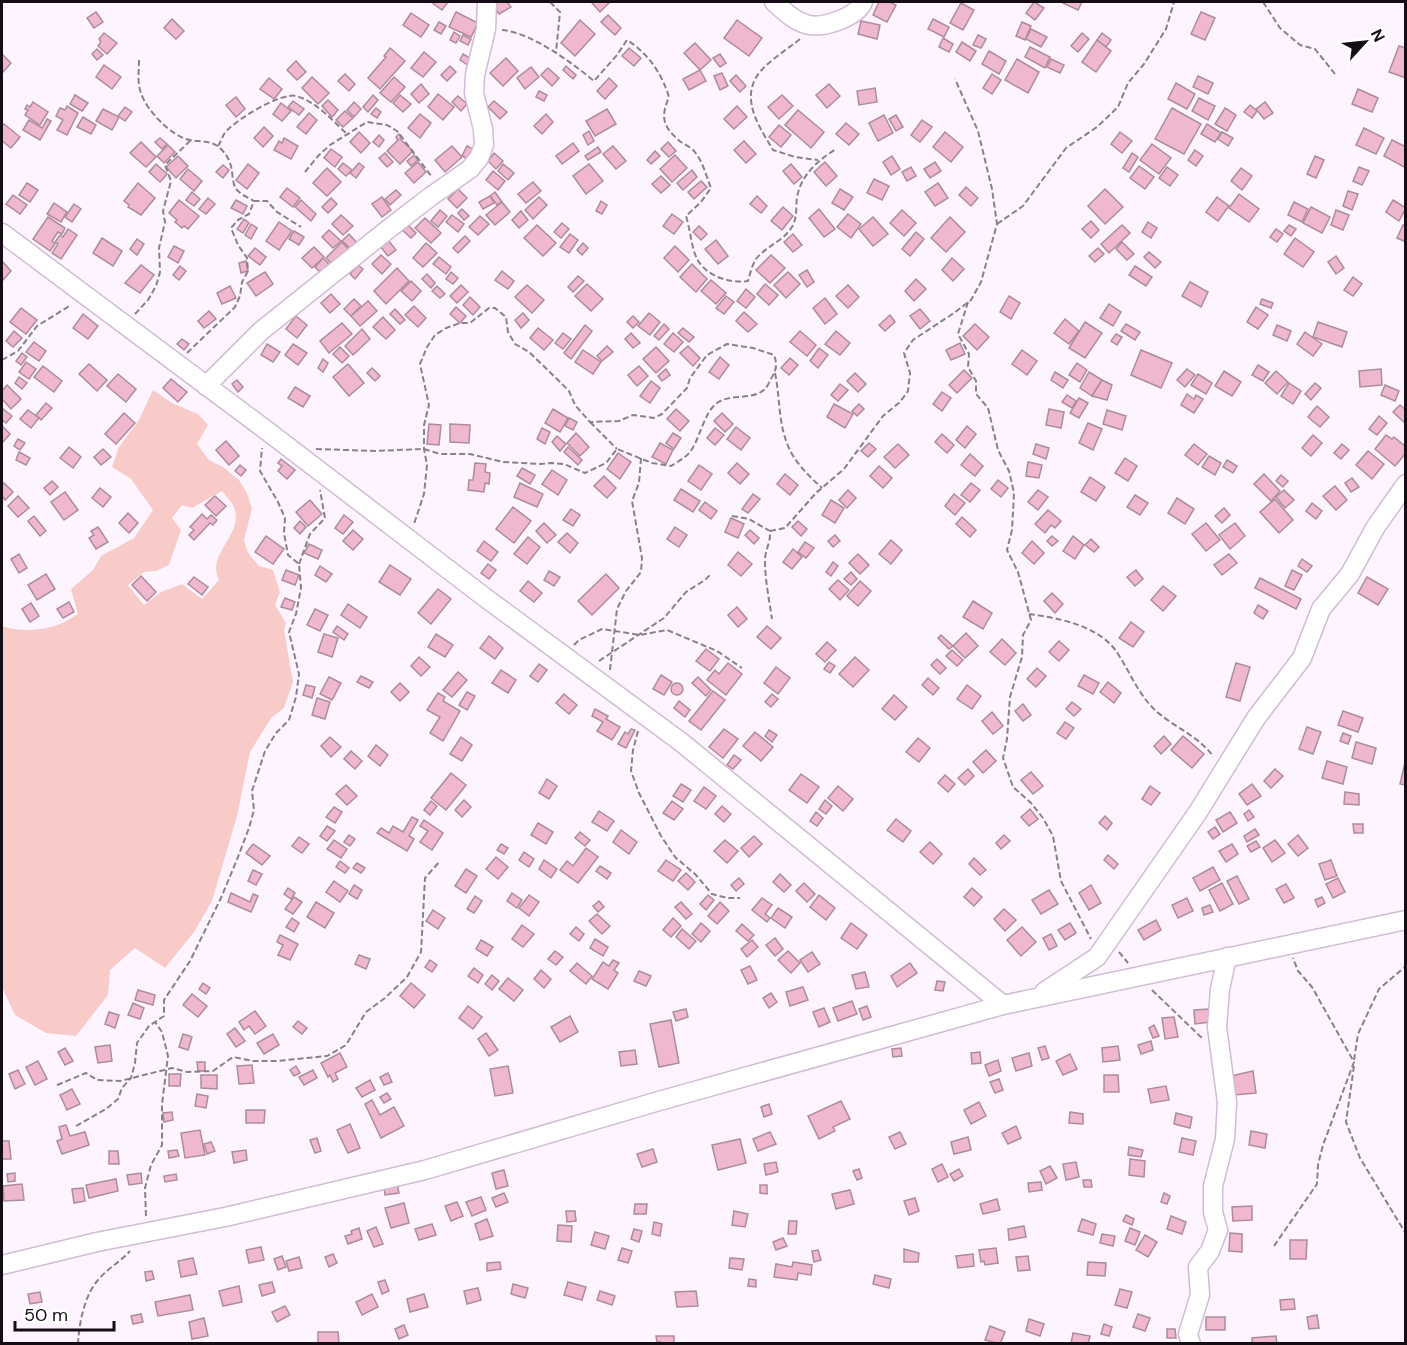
<svg xmlns="http://www.w3.org/2000/svg" width="1407" height="1345" font-family="'DM Sans',sans-serif">
  <rect width="100%" height="100%" fill="#fdf4ff"/>
  <path fill="#f8cbc9" fill-rule="evenodd" d="M153,390L172,403L198,414L208,425L197,444L209,460L223,467L239,480L247,493L252,509L244,540L248,553L259,566L273,570L280,592L275,605L286,623L284,630L293,682L284,708L271,718L250,752L237,816L212,901L194,932L165,968L135,948L110,970L108,995L76,1036L46,1033L15,1015L2,987V626C18,632 43,631 60,624C66,622 72,617 78,614L71,589L93,570L101,556L134,538L153,510L131,479L112,467L119,447L139,420ZM222,491C226,496 234,504 235,510C242,536 206,555 219,580L202,599L182,584L161,592L144,605L128,585L144,572L156,571L169,565L181,530L172,518L182,505L192,508Z"/>
  <g fill="#efb8cf" stroke="#ad8c9a" stroke-width="1.5">
    <polygon points="431,2 448,2 442,10"/>
    <polygon points="496,2 507,2 511,7 499,14 492,4"/>
    <polygon points="594,2 610,2 600,12 592,3"/>
    <polygon points="879,2 889,2 896,5 887,22 873,15"/>
    <polygon points="1034,2 1044,8 1035,20 1026,13"/>
    <polygon points="1064,2 1082,2 1078,10 1063,3"/>
    <polygon points="961,3 974,10 963,30 950,23"/>
    <polygon points="96,12 103,22 94,28 87,18"/>
    <polygon points="456,12 478,23 471,37 449,27"/>
    <polygon points="1201,12 1215,18 1205,40 1191,34"/>
    <polygon points="411,13 429,25 421,37 403,25"/>
    <polygon points="608,15 621,28 615,35 601,22"/>
    <polygon points="172,19 184,31 176,39 164,28"/>
    <polygon points="933,19 949,27 944,37 928,29"/>
    <polygon points="580,20 595,34 575,56 561,43"/>
    <polygon points="737,20 762,38 749,56 724,38"/>
    <polygon points="861,21 880,25 877,39 858,34"/>
    <polygon points="439,22 446,26 441,34 434,30"/>
    <polygon points="1022,22 1031,26 1025,40 1016,36"/>
    <polygon points="1031,29 1047,37 1041,47 1026,39"/>
    <polygon points="454,32 460,36 456,43 450,40"/>
    <polygon points="104,33 117,43 107,54 98,46 101,42 99,39"/>
    <polygon points="1082,33 1089,39 1078,52 1071,46"/>
    <polygon points="1102,33 1111,40 1106,47 1097,40"/>
    <polygon points="463,35 471,39 468,45 460,41"/>
    <polygon points="978,35 986,39 981,48 973,45"/>
    <polygon points="943,38 953,44 949,52 939,47"/>
    <polygon points="1097,40 1111,51 1096,72 1082,62"/>
    <polygon points="962,42 976,51 970,61 956,52"/>
    <polygon points="695,43 711,60 700,70 684,53"/>
    <polygon points="1399,46 1406,48 1406,78 1389,72"/>
    <polygon points="1030,47 1050,57 1045,68 1025,57"/>
    <polygon points="390,48 405,61 380,89 368,78 386,57 384,56"/>
    <polygon points="629,48 641,58 634,66 622,56"/>
    <polygon points="97,49 103,55 97,60 92,54"/>
    <polygon points="989,51 1006,61 999,74 982,64"/>
    <polygon points="424,52 436,62 423,77 411,68"/>
    <polygon points="2,54 11,63 3,72 2,70"/>
    <polygon points="463,54 473,60 469,66 460,60"/>
    <polygon points="720,54 726,63 720,67 713,58"/>
    <polygon points="506,58 518,71 503,86 490,73"/>
    <polygon points="1017,59 1039,72 1028,93 1005,80"/>
    <polygon points="1051,59 1064,65 1060,73 1047,67"/>
    <polygon points="296,61 306,72 297,80 287,70"/>
    <polygon points="104,65 121,77 112,89 96,77"/>
    <polygon points="450,66 456,72 447,81 441,75"/>
    <polygon points="566,66 576,75 573,79 563,70"/>
    <polygon points="531,67 539,77 525,89 517,78"/>
    <polygon points="548,68 559,78 552,86 541,75"/>
    <polygon points="700,70 706,81 689,90 683,79"/>
    <polygon points="722,73 728,86 720,90 714,76"/>
    <polygon points="345,74 355,84 349,91 338,81"/>
    <polygon points="992,74 1001,80 992,94 983,88"/>
    <polygon points="736,75 746,86 740,92 730,81"/>
    <polygon points="1198,76 1213,83 1208,94 1193,87"/>
    <polygon points="312,77 329,93 318,104 302,88"/>
    <polygon points="394,77 405,87 391,102 380,93"/>
    <polygon points="269,78 282,89 274,99 260,89"/>
    <polygon points="609,78 617,86 605,99 597,91"/>
    <polygon points="1176,83 1195,94 1187,109 1168,99"/>
    <polygon points="421,84 429,94 419,103 411,94"/>
    <polygon points="829,84 840,96 827,108 816,95"/>
    <polygon points="875,88 877,102 859,105 857,91"/>
    <polygon points="1358,89 1378,98 1372,112 1352,104"/>
    <polygon points="539,91 547,95 544,101 536,97"/>
    <polygon points="438,94 454,107 443,120 428,107"/>
    <polygon points="75,95 88,103 82,111 70,104"/>
    <polygon points="373,95 378,100 368,112 363,107"/>
    <polygon points="400,95 411,104 403,112 393,103"/>
    <polygon points="782,95 793,106 779,119 768,107"/>
    <polygon points="458,96 467,104 461,111 452,102"/>
    <polygon points="236,97 245,109 236,117 226,105"/>
    <polygon points="1199,98 1215,106 1208,120 1192,111"/>
    <polygon points="328,100 338,110 332,117 322,106"/>
    <polygon points="293,101 304,109 299,115 288,107"/>
    <polygon points="494,101 507,112 500,119 488,107"/>
    <polygon points="33,102 48,112 40,125 25,115 28,110 25,109 27,105 30,107"/>
    <polygon points="354,102 361,109 354,117 347,110"/>
    <polygon points="1265,102 1273,113 1264,119 1256,109"/>
    <polygon points="281,103 291,111 282,121 273,114"/>
    <polygon points="1250,105 1257,111 1252,118 1244,112"/>
    <polygon points="67,106 78,113 67,135 57,130 63,120 56,116 60,108 65,110"/>
    <polygon points="737,106 747,117 734,129 724,119"/>
    <polygon points="125,107 132,112 125,121 118,116"/>
    <polygon points="376,108 381,112 377,118 371,114"/>
    <polygon points="1172,108 1201,124 1184,154 1155,139"/>
    <polygon points="1225,108 1236,115 1227,131 1215,124"/>
    <polygon points="103,109 119,117 112,130 96,121"/>
    <polygon points="607,109 616,124 595,136 586,121"/>
    <polygon points="798,110 824,132 811,148 785,125"/>
    <polygon points="345,111 353,118 343,127 336,120"/>
    <polygon points="309,113 317,120 306,134 297,127"/>
    <polygon points="420,114 431,123 420,138 408,128"/>
    <polygon points="546,114 553,122 542,134 534,126"/>
    <polygon points="884,115 893,133 878,141 869,123"/>
    <polygon points="896,115 903,127 896,131 889,119"/>
    <polygon points="83,117 96,125 91,134 77,127"/>
    <polygon points="47,119 51,121 40,140 23,130 29,120 42,128"/>
    <polygon points="922,120 932,127 920,142 911,135"/>
    <polygon points="846,123 859,134 849,145 836,134"/>
    <polygon points="4,124 20,137 11,148 2,141 2,126"/>
    <polygon points="1207,124 1221,133 1215,142 1201,134"/>
    <polygon points="779,125 791,135 781,147 769,137"/>
    <polygon points="264,127 273,136 263,147 254,138"/>
    <polygon points="1364,128 1384,138 1376,154 1356,145"/>
    <polygon points="589,131 594,141 588,145 583,135"/>
    <polygon points="359,132 370,143 361,153 350,142"/>
    <polygon points="945,132 963,147 951,162 933,147"/>
    <polygon points="1120,132 1132,141 1122,153 1111,144"/>
    <polygon points="1222,132 1233,138 1228,146 1218,139"/>
    <polygon points="399,134 402,137 400,139 413,151 400,164 387,151 398,140 396,137"/>
    <polygon points="379,135 384,140 379,147 373,142"/>
    <polygon points="160,138 167,144 162,149 155,142"/>
    <polygon points="284,138 298,146 291,159 274,150 279,141 282,143"/>
    <polygon points="1392,140 1406,147 1406,168 1384,156"/>
    <polygon points="744,141 756,154 746,163 734,150"/>
    <polygon points="141,142 156,157 146,167 130,153"/>
    <polygon points="668,142 676,151 669,157 661,149"/>
    <polygon points="573,143 579,151 562,164 556,156"/>
    <polygon points="1152,144 1171,158 1159,174 1140,160"/>
    <polygon points="168,145 175,152 164,163 157,156"/>
    <polygon points="452,146 462,157 445,172 435,160"/>
    <polygon points="467,146 475,150 470,160 462,156"/>
    <polygon points="613,146 626,161 616,169 603,154"/>
    <polygon points="598,147 601,152 588,160 585,156"/>
    <polygon points="331,149 342,157 335,167 324,158"/>
    <polygon points="1195,150 1203,156 1196,166 1188,160"/>
    <polygon points="655,151 660,156 651,164 647,160"/>
    <polygon points="385,153 393,162 387,167 379,158"/>
    <polygon points="494,153 503,161 496,169 488,161"/>
    <polygon points="1132,153 1138,157 1129,172 1123,168"/>
    <polygon points="414,155 418,160 411,166 407,161"/>
    <polygon points="675,155 687,168 672,182 660,169"/>
    <polygon points="178,156 188,166 176,178 166,167"/>
    <polygon points="892,156 900,169 891,175 883,162"/>
    <polygon points="1315,156 1324,160 1316,178 1307,174"/>
    <polygon points="418,162 426,172 414,183 405,173"/>
    <polygon points="825,162 837,176 826,186 814,172"/>
    <polygon points="935,162 941,171 930,178 924,169"/>
    <polygon points="343,163 352,170 346,176 338,169"/>
    <polygon points="359,163 364,167 356,178 350,173"/>
    <polygon points="156,164 167,174 160,182 149,172"/>
    <polygon points="248,164 259,173 247,189 236,180"/>
    <polygon points="503,164 514,173 508,180 498,171"/>
    <polygon points="589,164 603,181 586,194 573,176"/>
    <polygon points="791,164 802,177 794,184 783,171"/>
    <polygon points="223,165 229,170 223,178 216,172"/>
    <polygon points="1139,166 1154,177 1145,189 1130,178"/>
    <polygon points="911,167 916,176 907,181 902,172"/>
    <polygon points="1167,167 1178,175 1170,186 1159,178"/>
    <polygon points="1359,167 1369,171 1362,185 1353,181"/>
    <polygon points="327,168 341,182 327,196 313,183"/>
    <polygon points="1241,168 1252,176 1242,190 1231,181"/>
    <polygon points="188,169 202,181 194,191 180,179"/>
    <polygon points="692,170 697,177 683,190 677,183"/>
    <polygon points="493,171 505,181 498,190 486,180"/>
    <polygon points="661,176 670,185 661,193 652,184"/>
    <polygon points="874,179 889,186 882,200 867,193"/>
    <polygon points="701,181 707,187 694,199 688,192"/>
    <polygon points="533,182 541,191 526,203 518,194"/>
    <polygon points="27,183 38,190 30,202 19,195"/>
    <polygon points="138,183 155,198 141,215 128,207 129,205 124,201"/>
    <polygon points="938,183 948,198 935,206 925,192"/>
    <polygon points="966,187 978,198 971,206 959,195"/>
    <polygon points="287,188 300,198 293,207 280,197"/>
    <polygon points="458,189 467,198 457,208 448,199"/>
    <polygon points="840,189 853,197 844,210 832,203"/>
    <polygon points="1105,189 1123,207 1105,224 1088,206"/>
    <polygon points="396,190 401,195 390,205 385,199"/>
    <polygon points="1348,191 1358,194 1352,210 1343,206"/>
    <polygon points="192,192 200,199 194,206 186,200"/>
    <polygon points="495,192 502,202 497,205 490,196"/>
    <polygon points="1239,194 1259,209 1249,222 1229,208"/>
    <polygon points="13,195 27,205 20,214 6,204"/>
    <polygon points="490,196 494,203 483,209 479,202"/>
    <polygon points="757,196 767,206 761,213 750,204"/>
    <polygon points="382,197 391,210 382,217 372,204"/>
    <polygon points="539,197 547,205 533,219 525,210"/>
    <polygon points="1217,197 1229,206 1218,221 1206,212"/>
    <polygon points="208,198 215,204 206,214 199,209"/>
    <polygon points="331,198 337,204 328,213 322,207"/>
    <polygon points="179,200 199,216 188,229 184,226 182,228 175,222 177,220 169,213"/>
    <polygon points="236,200 247,206 243,214 231,208"/>
    <polygon points="301,200 316,214 311,221 295,207"/>
    <polygon points="1393,200 1406,208 1399,221 1386,212"/>
    <polygon points="601,201 607,205 602,214 596,211"/>
    <polygon points="502,202 510,212 495,225 486,215"/>
    <polygon points="1294,202 1308,209 1302,222 1288,215"/>
    <polygon points="54,203 67,212 61,222 47,214"/>
    <polygon points="74,204 81,209 72,222 65,217"/>
    <polygon points="783,207 793,216 782,230 771,221"/>
    <polygon points="1311,207 1330,217 1322,233 1303,223"/>
    <polygon points="462,209 469,216 464,220 458,213"/>
    <polygon points="819,209 835,229 824,237 809,218"/>
    <polygon points="440,210 447,216 438,227 431,221"/>
    <polygon points="902,210 916,223 904,236 890,223"/>
    <polygon points="1336,210 1349,215 1343,230 1331,225"/>
    <polygon points="521,211 528,220 519,228 512,220"/>
    <polygon points="672,214 683,222 674,234 663,226"/>
    <polygon points="848,214 861,224 851,238 837,227"/>
    <polygon points="341,215 353,226 343,235 332,224"/>
    <polygon points="452,215 464,224 458,232 446,222"/>
    <polygon points="480,216 489,224 478,235 469,227"/>
    <polygon points="48,217 65,228 62,234 58,232 52,241 55,244 50,251 33,239"/>
    <polygon points="873,217 888,234 873,246 859,229"/>
    <polygon points="950,217 965,232 946,252 931,238"/>
    <polygon points="425,218 441,233 431,243 415,228"/>
    <polygon points="244,219 249,223 243,233 237,229"/>
    <polygon points="1091,221 1099,230 1091,238 1082,229"/>
    <polygon points="279,222 292,231 279,250 266,241"/>
    <polygon points="405,222 416,233 411,238 399,227"/>
    <polygon points="1148,222 1157,228 1151,238 1142,232"/>
    <polygon points="562,223 569,229 561,238 554,232"/>
    <polygon points="251,224 257,228 251,239 245,235"/>
    <polygon points="537,225 556,243 543,256 524,238"/>
    <polygon points="1122,225 1130,233 1109,253 1101,244"/>
    <polygon points="1289,225 1296,229 1291,236 1284,231"/>
    <polygon points="1403,225 1406,226 1406,242 1397,238"/>
    <polygon points="699,226 707,234 701,240 693,232"/>
    <polygon points="68,229 77,235 61,259 52,253 58,244 55,242 60,235 63,237"/>
    <polygon points="1276,229 1283,234 1277,242 1270,237"/>
    <polygon points="329,230 341,241 333,248 322,237"/>
    <polygon points="294,231 304,237 299,245 289,239"/>
    <polygon points="916,232 924,239 910,256 902,249"/>
    <polygon points="349,234 359,245 353,251 342,241"/>
    <polygon points="570,234 578,240 569,253 560,247"/>
    <polygon points="793,234 802,245 793,252 784,242"/>
    <polygon points="465,236 470,241 458,253 453,248"/>
    <polygon points="102,238 122,251 113,266 93,253"/>
    <polygon points="1295,238 1314,252 1303,267 1284,254"/>
    <polygon points="137,239 144,244 137,255 130,249"/>
    <polygon points="388,240 396,250 388,256 380,246"/>
    <polygon points="716,240 728,256 718,264 705,249"/>
    <polygon points="342,242 350,251 334,266 326,258"/>
    <polygon points="1122,242 1134,254 1127,260 1116,249"/>
    <polygon points="426,243 437,253 423,267 413,258"/>
    <polygon points="583,243 588,248 582,255 577,250"/>
    <polygon points="174,246 184,251 178,263 168,257"/>
    <polygon points="675,246 689,260 678,272 664,258"/>
    <polygon points="314,247 324,257 312,268 302,258"/>
    <polygon points="255,248 266,257 260,265 248,256"/>
    <polygon points="1098,248 1104,254 1095,262 1089,256"/>
    <polygon points="1149,252 1161,262 1155,268 1144,257"/>
    <polygon points="381,255 391,264 382,274 372,264"/>
    <polygon points="771,255 785,268 770,283 756,270"/>
    <polygon points="1336,256 1344,268 1336,274 1328,262"/>
    <polygon points="439,257 451,267 446,274 433,264"/>
    <polygon points="323,258 330,265 321,273 315,267"/>
    <polygon points="952,258 964,269 953,281 942,270"/>
    <polygon points="2,261 11,271 2,281"/>
    <polygon points="246,261 248,271 241,273 239,263"/>
    <polygon points="692,264 707,279 696,292 680,277"/>
    <polygon points="141,265 154,275 140,293 125,283"/>
    <polygon points="358,265 363,269 355,279 350,274"/>
    <polygon points="180,266 186,271 179,280 173,275"/>
    <polygon points="1135,266 1152,277 1146,286 1129,275"/>
    <polygon points="397,268 409,281 386,304 374,291"/>
    <polygon points="807,270 814,282 807,287 799,275"/>
    <polygon points="502,271 514,281 508,289 495,280"/>
    <polygon points="265,272 273,284 256,296 247,283"/>
    <polygon points="451,272 458,278 453,284 446,279"/>
    <polygon points="788,272 800,284 786,298 774,285"/>
    <polygon points="427,274 435,283 431,288 422,279"/>
    <polygon points="578,276 584,281 573,292 568,287"/>
    <polygon points="1353,277 1362,284 1353,296 1344,290"/>
    <polygon points="916,279 926,289 914,301 905,291"/>
    <polygon points="711,280 726,293 716,304 701,291"/>
    <polygon points="411,281 421,291 412,301 401,291"/>
    <polygon points="1190,282 1208,292 1201,307 1182,296"/>
    <polygon points="587,284 603,299 591,311 575,296"/>
    <polygon points="765,284 778,295 769,305 757,294"/>
    <polygon points="461,285 468,292 457,303 450,296"/>
    <polygon points="527,285 544,300 532,313 515,297"/>
    <polygon points="848,285 859,297 848,308 836,296"/>
    <polygon points="230,286 236,298 222,304 217,293"/>
    <polygon points="437,286 445,294 440,298 432,291"/>
    <polygon points="746,289 755,297 746,308 737,301"/>
    <polygon points="331,294 340,304 330,313 321,303"/>
    <polygon points="726,296 734,302 724,314 716,308"/>
    <polygon points="1009,296 1020,303 1011,319 1000,312"/>
    <polygon points="470,297 480,307 473,315 463,305"/>
    <polygon points="825,298 837,314 825,324 813,308"/>
    <polygon points="354,299 361,306 351,316 344,309"/>
    <polygon points="1262,299 1273,303 1271,308 1260,304"/>
    <polygon points="368,301 377,311 360,326 351,316"/>
    <polygon points="1109,304 1121,312 1113,326 1100,318"/>
    <polygon points="414,306 426,318 418,327 405,315"/>
    <polygon points="456,307 466,316 460,323 450,314"/>
    <polygon points="1256,307 1268,315 1258,329 1247,322"/>
    <polygon points="21,308 37,320 26,334 10,322"/>
    <polygon points="395,309 405,320 400,324 390,314"/>
    <polygon points="920,309 930,321 920,329 910,316"/>
    <polygon points="209,311 216,319 204,328 198,321"/>
    <polygon points="744,312 757,324 748,332 736,321"/>
    <polygon points="523,313 529,320 521,328 515,320"/>
    <polygon points="649,313 660,322 650,335 638,326"/>
    <polygon points="83,314 98,326 88,339 73,328"/>
    <polygon points="890,315 895,322 885,331 879,325"/>
    <polygon points="296,316 307,325 297,338 286,329"/>
    <polygon points="633,316 639,322 633,328 627,322"/>
    <polygon points="383,317 395,330 386,339 373,327"/>
    <polygon points="1065,319 1079,331 1069,344 1054,333"/>
    <polygon points="1085,322 1102,333 1085,358 1069,348"/>
    <polygon points="1318,322 1347,332 1342,347 1313,337"/>
    <polygon points="342,323 352,334 329,353 320,341"/>
    <polygon points="664,324 669,329 659,340 654,336"/>
    <polygon points="975,324 989,337 977,350 963,336"/>
    <polygon points="1126,324 1140,332 1135,340 1121,331"/>
    <polygon points="585,325 592,331 571,359 564,353"/>
    <polygon points="1277,325 1291,331 1287,341 1273,335"/>
    <polygon points="538,328 553,340 544,350 530,338"/>
    <polygon points="683,328 694,337 689,342 678,333"/>
    <polygon points="362,329 370,339 353,355 345,346"/>
    <polygon points="14,331 22,338 13,347 6,341"/>
    <polygon points="800,331 816,345 807,356 790,342"/>
    <polygon points="836,331 850,343 840,355 825,344"/>
    <polygon points="1305,332 1322,344 1313,356 1297,344"/>
    <polygon points="563,333 571,339 563,349 555,343"/>
    <polygon points="631,333 640,343 633,348 625,339"/>
    <polygon points="673,333 683,342 674,352 664,344"/>
    <polygon points="1116,334 1122,337 1117,345 1111,341"/>
    <polygon points="182,339 189,344 184,350 177,344"/>
    <polygon points="34,342 46,351 39,361 26,352"/>
    <polygon points="960,343 965,354 951,360 946,350"/>
    <polygon points="267,344 280,352 273,362 261,355"/>
    <polygon points="293,344 307,353 298,365 285,355"/>
    <polygon points="607,346 613,352 602,361 597,356"/>
    <polygon points="688,346 700,358 693,366 680,353"/>
    <polygon points="340,347 349,356 342,363 333,354"/>
    <polygon points="656,347 669,361 656,373 643,359"/>
    <polygon points="819,348 828,355 818,368 810,361"/>
    <polygon points="583,350 601,362 593,374 575,362"/>
    <polygon points="1022,350 1037,361 1027,375 1012,364"/>
    <polygon points="1141,350 1172,363 1161,388 1131,375"/>
    <polygon points="22,353 27,357 21,365 16,361"/>
    <polygon points="720,357 729,365 719,379 709,372"/>
    <polygon points="790,358 798,365 789,375 781,368"/>
    <polygon points="323,359 328,363 323,372 318,368"/>
    <polygon points="26,362 36,369 29,379 19,372"/>
    <polygon points="1077,363 1087,370 1080,382 1069,375"/>
    <polygon points="89,364 107,380 97,391 79,374"/>
    <polygon points="348,364 364,383 349,396 333,377"/>
    <polygon points="1258,365 1269,372 1263,381 1252,375"/>
    <polygon points="43,366 62,381 54,392 34,377"/>
    <polygon points="639,366 648,376 637,386 628,375"/>
    <polygon points="372,368 380,376 375,381 367,373"/>
    <polygon points="666,369 670,375 662,381 658,376"/>
    <polygon points="1187,369 1195,375 1185,387 1177,380"/>
    <polygon points="1381,369 1382,385 1360,387 1359,371"/>
    <polygon points="964,370 972,378 957,393 949,385"/>
    <polygon points="1224,371 1241,382 1232,396 1215,386"/>
    <polygon points="1276,371 1288,382 1277,394 1265,383"/>
    <polygon points="1055,372 1068,380 1063,388 1051,380"/>
    <polygon points="1089,372 1102,380 1092,396 1080,388"/>
    <polygon points="855,373 866,384 858,392 847,381"/>
    <polygon points="118,374 136,389 126,402 107,386"/>
    <polygon points="1198,374 1212,383 1206,394 1191,385"/>
    <polygon points="19,377 27,383 22,389 15,383"/>
    <polygon points="171,379 187,392 178,402 163,388"/>
    <polygon points="237,380 243,387 238,392 232,384"/>
    <polygon points="1102,380 1112,385 1107,400 1092,396"/>
    <polygon points="651,381 660,388 650,403 640,396"/>
    <polygon points="1289,383 1301,391 1293,404 1281,396"/>
    <polygon points="1315,383 1321,388 1311,400 1305,394"/>
    <polygon points="840,384 848,390 838,401 831,395"/>
    <polygon points="7,385 21,399 11,409 2,399 2,391"/>
    <polygon points="1385,385 1399,391 1395,401 1381,395"/>
    <polygon points="295,387 310,396 303,407 288,398"/>
    <polygon points="942,392 951,398 942,411 933,404"/>
    <polygon points="1187,394 1194,399 1196,395 1203,399 1194,413 1181,405"/>
    <polygon points="1067,395 1076,401 1072,408 1062,402"/>
    <polygon points="1079,398 1088,403 1079,418 1070,413"/>
    <polygon points="46,403 52,408 41,420 36,415"/>
    <polygon points="834,404 853,414 845,428 827,417"/>
    <polygon points="859,404 864,409 857,416 852,411"/>
    <polygon points="1400,405 1406,410 1405,423 1393,412"/>
    <polygon points="1317,406 1329,417 1320,427 1308,417"/>
    <polygon points="2,408 12,416 6,423 2,420"/>
    <polygon points="553,409 568,418 560,432 545,423"/>
    <polygon points="676,409 689,421 680,431 667,419"/>
    <polygon points="1049,409 1064,412 1061,428 1046,425"/>
    <polygon points="28,410 39,418 31,428 20,419"/>
    <polygon points="1107,410 1126,416 1122,430 1103,424"/>
    <polygon points="124,413 135,423 116,444 105,434"/>
    <polygon points="722,413 733,424 725,432 714,421"/>
    <polygon points="1379,416 1387,423 1377,435 1369,429"/>
    <polygon points="569,418 577,422 573,430 565,426"/>
    <polygon points="1088,423 1102,429 1093,450 1079,443"/>
    <polygon points="429,424 441,425 439,445 427,444"/>
    <polygon points="450,424 470,425 469,443 450,442"/>
    <polygon points="2,426 10,434 2,443"/>
    <polygon points="967,426 976,434 965,448 956,440"/>
    <polygon points="736,427 750,438 741,450 727,439"/>
    <polygon points="542,428 550,432 545,444 537,439"/>
    <polygon points="715,428 724,435 715,445 707,438"/>
    <polygon points="576,433 589,447 580,456 567,443"/>
    <polygon points="673,433 681,438 674,449 666,443"/>
    <polygon points="942,434 954,445 947,453 935,442"/>
    <polygon points="1313,435 1322,443 1311,456 1302,448"/>
    <polygon points="1386,435 1392,439 1394,437 1406,447 1406,453 1395,466 1375,449"/>
    <polygon points="557,436 566,444 560,451 552,442"/>
    <polygon points="18,439 25,443 20,450 14,446"/>
    <polygon points="226,441 239,456 229,465 216,450"/>
    <polygon points="660,443 673,450 666,464 652,457"/>
    <polygon points="869,443 876,449 868,457 861,451"/>
    <polygon points="898,444 909,455 895,468 884,457"/>
    <polygon points="1036,444 1049,448 1046,459 1033,454"/>
    <polygon points="1194,444 1207,454 1198,465 1185,455"/>
    <polygon points="1342,444 1349,450 1341,459 1334,453"/>
    <polygon points="69,447 81,457 73,468 60,458"/>
    <polygon points="568,447 582,460 578,465 564,452"/>
    <polygon points="103,449 111,457 101,465 94,457"/>
    <polygon points="1368,451 1384,464 1372,479 1356,465"/>
    <polygon points="19,452 30,458 26,465 16,460"/>
    <polygon points="618,453 631,462 620,479 607,469"/>
    <polygon points="970,454 983,466 975,476 961,465"/>
    <polygon points="1209,456 1221,463 1215,475 1202,467"/>
    <polygon points="1125,458 1137,466 1128,481 1115,473"/>
    <polygon points="281,459 295,470 287,479 278,471 282,466 278,463"/>
    <polygon points="1227,460 1237,466 1233,473 1223,467"/>
    <polygon points="1028,462 1042,465 1039,478 1026,476"/>
    <polygon points="475,463 486,464 485,472 490,473 489,484 485,483 484,492 468,490 469,480 473,480"/>
    <polygon points="737,463 749,474 740,484 728,473"/>
    <polygon points="240,465 246,470 241,476 235,471"/>
    <polygon points="699,465 712,474 701,490 688,481"/>
    <polygon points="879,466 892,478 883,488 870,476"/>
    <polygon points="522,468 535,475 530,484 517,476"/>
    <polygon points="552,470 567,480 558,495 542,484"/>
    <polygon points="785,474 798,485 790,495 777,484"/>
    <polygon points="1264,474 1280,491 1271,501 1254,484"/>
    <polygon points="1281,475 1288,481 1283,487 1276,481"/>
    <polygon points="604,476 616,488 607,498 594,486"/>
    <polygon points="1090,477 1105,487 1096,501 1081,492"/>
    <polygon points="1352,478 1359,487 1351,492 1345,483"/>
    <polygon points="998,480 1008,488 1001,497 991,489"/>
    <polygon points="52,481 58,487 50,495 44,488"/>
    <polygon points="4,483 13,492 5,500 2,496 2,486"/>
    <polygon points="520,483 543,494 537,507 514,497"/>
    <polygon points="971,483 980,490 970,502 961,495"/>
    <polygon points="1335,486 1347,500 1336,510 1323,496"/>
    <polygon points="100,488 111,497 103,507 92,498"/>
    <polygon points="681,489 700,501 693,512 674,500"/>
    <polygon points="848,490 856,498 847,508 839,500"/>
    <polygon points="1038,490 1048,497 1038,510 1028,502"/>
    <polygon points="1284,490 1294,500 1285,508 1276,497"/>
    <polygon points="65,492 78,510 64,520 51,502"/>
    <polygon points="753,494 760,499 748,513 742,509"/>
    <polygon points="954,494 965,503 955,515 945,506"/>
    <polygon points="1135,495 1148,503 1140,515 1127,507"/>
    <polygon points="18,496 29,508 18,517 8,506"/>
    <polygon points="215,496 226,506 216,516 205,505"/>
    <polygon points="1177,498 1194,509 1185,524 1168,513"/>
    <polygon points="1275,499 1293,520 1279,533 1260,512"/>
    <polygon points="310,500 322,514 308,526 296,512"/>
    <polygon points="831,500 844,508 835,523 822,515"/>
    <polygon points="705,502 717,511 711,519 699,510"/>
    <polygon points="1312,503 1322,511 1316,519 1306,511"/>
    <polygon points="513,507 531,521 514,543 496,529"/>
    <polygon points="1224,508 1230,515 1222,523 1215,516"/>
    <polygon points="571,509 580,515 573,526 563,520"/>
    <polygon points="1048,510 1061,521 1055,528 1051,525 1045,533 1035,524"/>
    <polygon points="128,513 138,523 129,533 119,523"/>
    <polygon points="202,514 207,519 211,515 217,520 213,525 210,523 194,540 189,535 194,530 190,527"/>
    <polygon points="344,515 353,522 343,534 335,528"/>
    <polygon points="34,516 46,531 40,536 28,521"/>
    <polygon points="962,517 976,530 970,537 956,524"/>
    <polygon points="731,518 744,524 738,538 725,532"/>
    <polygon points="300,521 306,527 300,534 294,528"/>
    <polygon points="798,521 807,529 801,536 792,527"/>
    <polygon points="544,523 556,535 547,543 536,531"/>
    <polygon points="1206,523 1220,540 1206,551 1192,534"/>
    <polygon points="1235,523 1245,536 1230,549 1219,535"/>
    <polygon points="98,527 108,542 96,549 89,538 94,535 91,531"/>
    <polygon points="675,527 687,535 679,547 667,539"/>
    <polygon points="353,530 363,539 353,550 343,541"/>
    <polygon points="750,530 759,538 754,544 745,535"/>
    <polygon points="567,533 578,543 570,553 558,542"/>
    <polygon points="835,535 840,541 833,547 828,541"/>
    <polygon points="266,536 284,549 273,564 255,552"/>
    <polygon points="1052,536 1058,541 1052,546 1047,541"/>
    <polygon points="1073,536 1084,545 1075,559 1063,551"/>
    <polygon points="528,537 540,547 527,564 514,554"/>
    <polygon points="1091,539 1099,547 1094,552 1085,545"/>
    <polygon points="891,540 902,550 891,564 879,554"/>
    <polygon points="484,541 498,552 491,561 477,551"/>
    <polygon points="1032,541 1044,553 1034,564 1022,553"/>
    <polygon points="805,542 814,548 806,558 798,552"/>
    <polygon points="309,544 322,550 318,559 304,553"/>
    <polygon points="793,549 802,557 792,569 783,562"/>
    <polygon points="738,552 752,564 741,576 728,565"/>
    <polygon points="19,554 27,568 19,573 11,559"/>
    <polygon points="858,554 869,565 860,574 849,563"/>
    <polygon points="1229,554 1237,563 1222,575 1214,565"/>
    <polygon points="1302,559 1312,566 1307,572 1298,566"/>
    <polygon points="833,562 838,566 831,576 826,572"/>
    <polygon points="488,564 496,570 489,579 481,573"/>
    <polygon points="390,565 411,579 400,595 379,582"/>
    <polygon points="320,566 332,574 326,582 315,575"/>
    <polygon points="286,570 299,575 295,585 282,580"/>
    <polygon points="1136,570 1143,579 1135,586 1127,577"/>
    <polygon points="1292,570 1302,575 1294,590 1285,586"/>
    <polygon points="549,571 560,577 554,586 544,580"/>
    <polygon points="851,572 857,579 851,585 844,579"/>
    <polygon points="46,574 55,589 37,600 28,585"/>
    <polygon points="606,574 619,588 592,615 578,601"/>
    <polygon points="141,576 156,592 147,601 132,585"/>
    <polygon points="194,577 208,587 202,595 188,584"/>
    <polygon points="1367,577 1388,589 1378,605 1358,593"/>
    <polygon points="1260,578 1301,599 1296,609 1255,588"/>
    <polygon points="838,580 849,590 840,600 829,589"/>
    <polygon points="528,581 542,593 534,602 520,591"/>
    <polygon points="860,581 871,591 858,606 847,596"/>
    <polygon points="1163,586 1176,596 1163,611 1151,600"/>
    <polygon points="438,589 451,599 431,624 418,613"/>
    <polygon points="1052,593 1063,604 1055,613 1044,601"/>
    <polygon points="285,598 295,602 292,610 281,607"/>
    <polygon points="973,601 992,613 983,629 963,617"/>
    <polygon points="69,602 74,612 63,618 57,609"/>
    <polygon points="31,603 39,616 30,622 22,609"/>
    <polygon points="348,604 367,617 360,628 341,615"/>
    <polygon points="1258,605 1268,611 1263,619 1254,613"/>
    <polygon points="737,607 747,619 738,627 728,615"/>
    <polygon points="315,609 328,615 320,631 307,625"/>
    <polygon points="1131,622 1144,632 1133,647 1119,638"/>
    <polygon points="337,626 348,634 344,640 333,632"/>
    <polygon points="767,626 781,638 771,649 757,637"/>
    <polygon points="966,633 978,646 965,658 953,646"/>
    <polygon points="324,634 338,638 332,657 318,652"/>
    <polygon points="436,634 453,645 445,657 428,647"/>
    <polygon points="941,635 953,646 949,649 938,638"/>
    <polygon points="489,636 503,648 495,659 480,648"/>
    <polygon points="1002,639 1016,653 1005,665 990,652"/>
    <polygon points="1059,641 1069,650 1059,661 1049,652"/>
    <polygon points="827,642 836,650 825,662 816,654"/>
    <polygon points="706,649 719,659 710,671 696,661"/>
    <polygon points="952,650 963,660 957,666 946,656"/>
    <polygon points="419,657 430,667 421,676 411,666"/>
    <polygon points="855,657 869,670 853,687 839,674"/>
    <polygon points="937,659 946,668 940,674 931,665"/>
    <polygon points="829,662 835,666 830,673 824,669"/>
    <polygon points="728,663 742,674 726,695 707,680 715,670 719,674"/>
    <polygon points="1236,663 1250,667 1240,701 1226,697"/>
    <polygon points="539,664 547,670 538,682 530,676"/>
    <polygon points="776,667 790,678 778,694 764,683"/>
    <polygon points="1037,668 1046,676 1036,687 1027,679"/>
    <polygon points="501,670 516,680 508,693 492,683"/>
    <polygon points="458,672 467,680 452,697 443,690"/>
    <polygon points="661,675 672,682 664,695 653,689"/>
    <polygon points="1084,675 1099,683 1093,694 1078,686"/>
    <polygon points="361,676 373,682 369,688 357,682"/>
    <polygon points="329,677 341,683 332,700 320,694"/>
    <polygon points="698,677 711,690 706,696 692,683"/>
    <polygon points="928,678 939,688 933,695 922,685"/>
    <polygon points="1108,682 1121,693 1114,703 1100,692"/>
    <polygon points="400,683 409,692 400,701 391,692"/>
    <circle cx="677" cy="689" r="6"/>
    <polygon points="306,685 315,687 312,698 303,695"/>
    <polygon points="967,685 981,696 972,709 957,699"/>
    <polygon points="713,691 725,700 701,730 689,721"/>
    <polygon points="467,692 475,696 467,710 459,705"/>
    <polygon points="438,693 445,697 443,701 460,711 443,741 430,733 440,717 427,710"/>
    <polygon points="564,694 577,705 569,714 556,703"/>
    <polygon points="772,694 778,699 771,707 765,702"/>
    <polygon points="894,695 907,707 895,720 882,709"/>
    <polygon points="317,698 330,702 325,719 312,715"/>
    <polygon points="679,701 690,710 685,717 674,708"/>
    <polygon points="1072,702 1081,709 1074,716 1066,709"/>
    <polygon points="1023,704 1031,715 1023,721 1015,711"/>
    <polygon points="595,709 608,716 606,719 620,727 612,740 597,731 603,722 592,716"/>
    <polygon points="1343,711 1363,718 1358,732 1338,725"/>
    <polygon points="992,712 1003,726 993,734 982,721"/>
    <polygon points="1065,722 1074,728 1066,739 1057,733"/>
    <polygon points="1307,727 1321,732 1313,754 1299,749"/>
    <polygon points="631,729 635,730 626,748 618,744 625,732 628,734"/>
    <polygon points="724,729 738,739 723,758 709,747"/>
    <polygon points="769,730 777,735 772,742 765,736"/>
    <polygon points="755,732 773,747 761,761 743,746"/>
    <polygon points="1343,733 1351,736 1348,744 1340,741"/>
    <polygon points="1164,736 1171,744 1161,754 1154,746"/>
    <polygon points="1183,736 1204,754 1192,768 1171,750"/>
    <polygon points="330,737 341,747 331,757 321,746"/>
    <polygon points="461,737 472,745 462,761 450,754"/>
    <polygon points="918,738 930,748 919,762 906,752"/>
    <polygon points="1356,742 1376,748 1372,764 1352,758"/>
    <polygon points="376,745 388,755 380,766 368,756"/>
    <polygon points="986,750 996,761 983,773 973,762"/>
    <polygon points="351,751 362,761 355,769 344,759"/>
    <polygon points="734,755 741,760 733,769 727,765"/>
    <polygon points="1327,761 1347,767 1343,784 1322,778"/>
    <polygon points="1405,762 1406,762 1406,785 1400,784"/>
    <polygon points="968,769 974,776 965,785 958,778"/>
    <polygon points="1275,769 1283,776 1271,788 1264,781"/>
    <polygon points="1031,772 1043,786 1033,794 1021,780"/>
    <polygon points="451,773 466,785 446,810 431,798"/>
    <polygon points="801,774 819,787 807,803 789,790"/>
    <polygon points="945,775 955,784 948,792 938,783"/>
    <polygon points="547,779 557,786 549,799 539,793"/>
    <polygon points="681,784 691,790 683,802 673,796"/>
    <polygon points="1252,784 1261,796 1247,805 1239,794"/>
    <polygon points="346,785 357,796 347,805 336,794"/>
    <polygon points="838,786 853,799 843,811 828,798"/>
    <polygon points="1150,786 1160,793 1151,805 1142,799"/>
    <polygon points="704,787 716,796 706,809 694,801"/>
    <polygon points="1345,792 1359,794 1359,805 1344,804"/>
    <polygon points="464,800 471,807 462,817 455,810"/>
    <polygon points="825,800 832,806 826,814 819,809"/>
    <polygon points="431,801 437,806 430,815 424,810"/>
    <polygon points="672,801 683,809 674,820 663,813"/>
    <polygon points="722,806 731,814 724,822 715,814"/>
    <polygon points="334,807 342,812 335,823 326,817"/>
    <polygon points="1030,809 1038,819 1029,826 1021,817"/>
    <polygon points="1249,810 1254,817 1248,821 1244,814"/>
    <polygon points="599,811 614,821 607,831 592,822"/>
    <polygon points="816,812 823,818 817,826 810,821"/>
    <polygon points="1230,812 1237,823 1223,832 1216,820"/>
    <polygon points="1105,816 1112,823 1107,830 1099,823"/>
    <polygon points="412,817 418,820 409,836 414,839 407,851 377,833 381,828 389,833 393,826 403,832"/>
    <polygon points="896,819 911,831 903,842 887,830"/>
    <polygon points="424,820 443,833 432,850 420,842 428,831 420,826"/>
    <polygon points="538,823 553,832 546,844 531,835"/>
    <polygon points="1353,824 1363,824 1363,833 1354,833"/>
    <polygon points="327,826 335,831 327,841 320,836"/>
    <polygon points="1215,827 1220,834 1213,839 1208,832"/>
    <polygon points="1255,829 1259,835 1247,842 1244,836"/>
    <polygon points="621,830 637,842 629,854 613,842"/>
    <polygon points="580,832 590,840 585,846 575,838"/>
    <polygon points="349,835 355,839 350,846 344,842"/>
    <polygon points="1004,835 1010,841 1001,849 996,843"/>
    <polygon points="1298,835 1308,848 1298,856 1288,844"/>
    <polygon points="754,836 762,844 749,857 741,848"/>
    <polygon points="299,837 309,844 302,853 292,846"/>
    <polygon points="334,840 347,849 341,858 327,849"/>
    <polygon points="725,840 738,851 727,863 714,851"/>
    <polygon points="1275,840 1285,853 1272,862 1263,848"/>
    <polygon points="1256,841 1260,847 1251,852 1247,846"/>
    <polygon points="930,842 942,854 933,864 920,852"/>
    <polygon points="253,844 270,856 262,865 246,853"/>
    <polygon points="501,844 508,848 504,854 497,850"/>
    <polygon points="1232,844 1238,854 1226,862 1219,851"/>
    <polygon points="586,848 598,857 578,883 560,870 567,861 573,866"/>
    <polygon points="524,852 534,859 529,867 519,860"/>
    <polygon points="1108,855 1118,864 1114,869 1104,860"/>
    <polygon points="496,857 508,867 498,879 486,869"/>
    <polygon points="974,858 986,870 980,875 969,864"/>
    <polygon points="544,860 557,869 551,878 539,869"/>
    <polygon points="666,860 681,870 673,881 658,871"/>
    <polygon points="1331,860 1337,876 1325,880 1319,864"/>
    <polygon points="340,861 349,868 345,873 336,867"/>
    <polygon points="357,863 365,868 361,873 353,868"/>
    <polygon points="600,866 611,873 607,879 596,871"/>
    <polygon points="1213,867 1220,880 1200,891 1193,878"/>
    <polygon points="466,869 477,876 466,893 455,886"/>
    <polygon points="253,870 262,874 256,885 248,881"/>
    <polygon points="686,873 695,882 688,890 678,881"/>
    <polygon points="780,874 791,885 784,892 773,882"/>
    <polygon points="1237,876 1249,899 1239,904 1227,881"/>
    <polygon points="739,878 744,884 736,891 731,885"/>
    <polygon points="1338,878 1345,892 1333,898 1326,884"/>
    <polygon points="334,881 348,891 340,902 326,892"/>
    <polygon points="804,883 815,894 807,902 796,891"/>
    <polygon points="1222,883 1233,904 1220,911 1209,890"/>
    <polygon points="1286,884 1294,898 1284,903 1276,889"/>
    <polygon points="354,885 362,890 357,899 349,894"/>
    <polygon points="1091,885 1101,903 1089,910 1079,893"/>
    <polygon points="288,888 295,893 291,899 284,894"/>
    <polygon points="972,888 982,897 974,906 964,897"/>
    <polygon points="1049,890 1058,904 1041,914 1032,900"/>
    <polygon points="231,893 250,902 253,894 258,896 251,912 228,902"/>
    <polygon points="512,893 522,900 517,908 507,901"/>
    <polygon points="529,895 539,902 529,916 519,908"/>
    <polygon points="708,895 714,900 706,910 700,904"/>
    <polygon points="819,895 835,908 826,920 810,907"/>
    <polygon points="475,896 482,901 474,913 467,909"/>
    <polygon points="294,897 302,902 293,914 285,909"/>
    <polygon points="1322,897 1325,903 1318,907 1315,900"/>
    <polygon points="762,898 772,905 765,914 770,918 767,922 752,910"/>
    <polygon points="1187,898 1193,911 1178,918 1172,905"/>
    <polygon points="599,901 604,907 598,912 593,906"/>
    <polygon points="316,902 334,913 325,928 307,917"/>
    <polygon points="681,902 692,914 686,919 675,907"/>
    <polygon points="720,902 729,911 717,924 708,916"/>
    <polygon points="1210,905 1213,912 1204,915 1202,908"/>
    <polygon points="778,908 792,917 785,928 771,918"/>
    <polygon points="1004,909 1016,920 1005,931 994,919"/>
    <polygon points="433,910 445,918 438,929 426,921"/>
    <polygon points="597,914 610,926 602,934 589,921"/>
    <polygon points="292,918 299,923 294,932 286,927"/>
    <polygon points="673,918 681,926 671,937 663,930"/>
    <polygon points="1156,920 1161,930 1144,940 1138,930"/>
    <polygon points="701,923 710,931 701,942 692,934"/>
    <polygon points="851,923 867,935 857,949 841,938"/>
    <polygon points="1070,923 1076,933 1065,940 1058,930"/>
    <polygon points="742,924 754,935 748,941 736,931"/>
    <polygon points="522,925 534,934 523,947 512,939"/>
    <polygon points="576,927 584,934 579,941 570,934"/>
    <polygon points="1022,927 1036,942 1021,956 1007,940"/>
    <polygon points="682,929 696,941 689,949 676,937"/>
    <polygon points="1051,934 1057,946 1049,950 1043,938"/>
    <polygon points="280,935 298,944 290,960 278,955 283,945 277,942"/>
    <polygon points="775,938 783,949 775,956 766,945"/>
    <polygon points="595,939 608,947 603,956 590,948"/>
    <polygon points="481,940 493,947 487,956 476,949"/>
    <polygon points="752,940 758,947 747,957 741,949"/>
    <polygon points="555,951 563,957 556,965 548,959"/>
    <polygon points="788,951 800,963 791,973 778,960"/>
    <polygon points="812,952 820,964 808,972 800,960"/>
    <polygon points="359,955 370,959 366,969 355,964"/>
    <polygon points="430,960 437,965 432,972 425,967"/>
    <polygon points="613,960 619,963 614,970 618,973 608,989 592,979 603,962 609,966"/>
    <polygon points="577,963 592,976 586,984 570,971"/>
    <polygon points="910,963 917,973 897,987 891,976"/>
    <polygon points="750,966 757,980 748,984 741,970"/>
    <polygon points="474,968 483,975 478,983 468,976"/>
    <polygon points="541,970 551,979 544,988 534,979"/>
    <polygon points="639,971 651,976 646,986 634,981"/>
    <polygon points="865,972 869,987 856,989 852,975"/>
    <polygon points="492,975 499,981 492,990 485,984"/>
    <polygon points="508,978 523,990 514,1001 499,989"/>
    <polygon points="937,981 945,982 943,991 935,990"/>
    <polygon points="203,983 210,988 206,994 199,989"/>
    <polygon points="411,983 425,995 414,1008 400,996"/>
    <polygon points="803,987 808,1000 790,1006 786,992"/>
    <polygon points="138,990 155,995 153,1005 135,1000"/>
    <polygon points="771,993 777,1002 769,1008 763,998"/>
    <polygon points="192,994 207,1006 198,1017 183,1005"/>
    <polygon points="852,1001 857,1014 838,1021 833,1008"/>
    <polygon points="133,1003 144,1008 140,1019 128,1015"/>
    <polygon points="468,1006 482,1017 473,1029 459,1018"/>
    <polygon points="867,1006 871,1017 863,1020 859,1009"/>
    <polygon points="824,1008 830,1022 819,1027 813,1012"/>
    <polygon points="686,1009 688,1017 676,1021 673,1012"/>
    <polygon points="1209,1009 1210,1022 1195,1024 1194,1010"/>
    <polygon points="255,1011 266,1026 255,1034 249,1026 244,1030 239,1022"/>
    <polygon points="109,1012 119,1015 115,1028 105,1024"/>
    <polygon points="570,1016 578,1032 560,1042 551,1027"/>
    <polygon points="1174,1017 1178,1037 1165,1039 1162,1018"/>
    <polygon points="671,1020 679,1063 659,1067 650,1024"/>
    <polygon points="298,1021 307,1028 302,1034 293,1027"/>
    <polygon points="1154,1025 1159,1036 1153,1038 1149,1028"/>
    <polygon points="235,1028 245,1041 236,1047 227,1034"/>
    <polygon points="486,1033 498,1050 489,1056 478,1039"/>
    <polygon points="183,1034 192,1037 188,1050 179,1047"/>
    <polygon points="273,1034 279,1045 264,1054 257,1043"/>
    <polygon points="1151,1041 1153,1050 1141,1054 1138,1045"/>
    <polygon points="110,1045 112,1061 98,1063 95,1047"/>
    <polygon points="1045,1046 1049,1058 1042,1060 1038,1048"/>
    <polygon points="1118,1046 1120,1060 1103,1062 1102,1048"/>
    <polygon points="65,1048 73,1061 65,1065 58,1052"/>
    <polygon points="901,1048 902,1056 893,1057 892,1049"/>
    <polygon points="635,1050 637,1064 621,1066 619,1052"/>
    <polygon points="980,1052 981,1063 972,1064 971,1053"/>
    <polygon points="340,1053 347,1067 335,1073 338,1079 333,1082 330,1075 328,1077 321,1063"/>
    <polygon points="1029,1053 1032,1066 1016,1071 1012,1058"/>
    <polygon points="1070,1054 1077,1069 1063,1075 1056,1061"/>
    <polygon points="998,1060 1001,1071 989,1076 985,1065"/>
    <polygon points="38,1061 47,1079 35,1085 26,1067"/>
    <polygon points="197,1062 205,1062 205,1071 198,1071"/>
    <polygon points="252,1065 254,1083 239,1084 237,1066"/>
    <polygon points="296,1066 300,1073 294,1076 290,1070"/>
    <polygon points="508,1066 513,1093 495,1096 490,1069"/>
    <polygon points="18,1070 25,1084 15,1089 9,1074"/>
    <polygon points="313,1070 317,1078 304,1085 299,1077"/>
    <polygon points="1253,1071 1256,1093 1234,1095 1231,1076"/>
    <polygon points="388,1073 392,1082 384,1085 380,1077"/>
    <polygon points="169,1074 181,1074 180,1086 169,1086"/>
    <polygon points="201,1075 217,1075 217,1089 201,1088"/>
    <polygon points="1104,1075 1118,1075 1119,1092 1104,1092"/>
    <polygon points="999,1079 1003,1090 995,1093 990,1082"/>
    <polygon points="370,1080 375,1090 362,1097 356,1088"/>
    <polygon points="1166,1086 1169,1100 1151,1103 1148,1089"/>
    <polygon points="72,1089 80,1104 67,1110 60,1095"/>
    <polygon points="387,1093 391,1099 384,1103 380,1097"/>
    <polygon points="197,1094 208,1096 206,1108 195,1106"/>
    <polygon points="372,1100 380,1115 394,1107 404,1126 381,1138 365,1104"/>
    <polygon points="841,1101 850,1119 833,1127 835,1131 819,1139 808,1116"/>
    <polygon points="979,1102 986,1116 971,1124 964,1110"/>
    <polygon points="769,1104 772,1114 764,1117 761,1107"/>
    <polygon points="246,1110 265,1110 264,1123 246,1123"/>
    <polygon points="172,1112 173,1120 164,1122 163,1113"/>
    <polygon points="1070,1112 1083,1114 1083,1124 1069,1123"/>
    <polygon points="1176,1113 1192,1117 1190,1128 1174,1124"/>
    <polygon points="350,1124 360,1148 348,1153 337,1130"/>
    <polygon points="66,1125 70,1136 85,1132 89,1145 62,1154 57,1141 62,1139 59,1127"/>
    <polygon points="1016,1126 1021,1138 1008,1144 1002,1133"/>
    <polygon points="200,1130 205,1155 185,1158 181,1133"/>
    <polygon points="1251,1131 1267,1134 1265,1148 1249,1145"/>
    <polygon points="770,1132 776,1144 758,1151 753,1139"/>
    <polygon points="900,1132 906,1144 895,1149 889,1137"/>
    <polygon points="968,1137 971,1150 954,1154 951,1142"/>
    <polygon points="317,1138 321,1151 315,1153 310,1140"/>
    <polygon points="1182,1138 1196,1141 1193,1155 1179,1152"/>
    <polygon points="740,1139 746,1163 718,1170 712,1145"/>
    <polygon points="2,1141 9,1141 11,1159 2,1159"/>
    <polygon points="211,1142 215,1151 207,1154 204,1144"/>
    <polygon points="1129,1147 1143,1150 1141,1157 1128,1155"/>
    <polygon points="653,1149 657,1162 642,1167 637,1154"/>
    <polygon points="177,1150 179,1156 169,1158 168,1151"/>
    <polygon points="246,1150 247,1160 234,1163 232,1152"/>
    <polygon points="109,1151 118,1151 119,1164 109,1164"/>
    <polygon points="1130,1159 1145,1161 1144,1177 1129,1175"/>
    <polygon points="776,1162 778,1172 766,1175 764,1164"/>
    <polygon points="1076,1162 1079,1177 1066,1180 1063,1164"/>
    <polygon points="942,1164 948,1177 938,1182 932,1169"/>
    <polygon points="1050,1166 1057,1178 1046,1184 1040,1171"/>
    <polygon points="859,1169 862,1178 857,1180 853,1171"/>
    <polygon points="959,1169 963,1176 954,1181 950,1174"/>
    <polygon points="504,1170 508,1186 496,1189 492,1173"/>
    <polygon points="15,1173 15,1181 8,1182 7,1174"/>
    <polygon points="141,1173 142,1183 129,1185 127,1175"/>
    <polygon points="176,1174 177,1180 165,1182 164,1176"/>
    <polygon points="116,1179 118,1191 89,1198 86,1185"/>
    <polygon points="1083,1180 1091,1180 1092,1187 1084,1187"/>
    <polygon points="1041,1182 1042,1190 1029,1192 1028,1183"/>
    <polygon points="22,1184 24,1200 4,1201 3,1186"/>
    <polygon points="397,1184 399,1193 385,1195 384,1187"/>
    <polygon points="760,1185 767,1185 767,1194 760,1193"/>
    <polygon points="83,1188 85,1201 74,1203 72,1189"/>
    <polygon points="850,1190 854,1204 836,1209 832,1194"/>
    <polygon points="504,1193 508,1202 496,1207 492,1198"/>
    <polygon points="1164,1193 1170,1196 1167,1204 1161,1202"/>
    <polygon points="481,1197 486,1210 472,1216 466,1202"/>
    <polygon points="915,1198 919,1211 909,1215 904,1201"/>
    <polygon points="997,1199 1000,1210 983,1214 980,1204"/>
    <polygon points="457,1202 463,1216 451,1221 445,1206"/>
    <polygon points="404,1203 409,1223 391,1228 385,1208"/>
    <polygon points="635,1204 647,1204 646,1214 634,1214"/>
    <polygon points="1252,1206 1252,1220 1233,1221 1232,1207"/>
    <polygon points="566,1211 575,1211 576,1221 567,1222"/>
    <polygon points="734,1211 748,1214 745,1227 732,1225"/>
    <polygon points="1126,1215 1134,1219 1132,1225 1123,1221"/>
    <polygon points="1171,1216 1186,1222 1182,1234 1167,1229"/>
    <polygon points="487,1219 493,1236 480,1240 475,1224"/>
    <polygon points="1082,1219 1096,1224 1093,1235 1078,1231"/>
    <polygon points="789,1221 797,1221 796,1234 788,1234"/>
    <polygon points="654,1222 662,1224 660,1236 652,1234"/>
    <polygon points="432,1224 436,1235 419,1240 415,1229"/>
    <polygon points="558,1225 572,1226 571,1242 557,1241"/>
    <polygon points="1024,1226 1026,1237 1009,1240 1008,1229"/>
    <polygon points="376,1227 383,1244 374,1247 367,1231"/>
    <polygon points="359,1228 362,1239 348,1244 345,1236 352,1234 351,1231"/>
    <polygon points="1130,1228 1140,1232 1135,1245 1125,1241"/>
    <polygon points="634,1229 642,1231 639,1242 631,1239"/>
    <polygon points="595,1232 609,1236 605,1249 591,1245"/>
    <polygon points="1230,1233 1242,1234 1242,1252 1229,1251"/>
    <polygon points="1102,1234 1115,1236 1113,1246 1100,1243"/>
    <polygon points="1145,1235 1157,1242 1148,1257 1136,1250"/>
    <polygon points="783,1238 787,1246 776,1250 773,1242"/>
    <polygon points="1290,1240 1307,1240 1306,1259 1290,1259"/>
    <polygon points="261,1247 264,1260 249,1263 246,1250"/>
    <polygon points="622,1248 632,1251 628,1263 618,1260"/>
    <polygon points="996,1248 998,1263 985,1265 984,1261 981,1262 979,1250"/>
    <polygon points="904,1249 919,1253 918,1262 904,1262"/>
    <polygon points="818,1250 821,1260 814,1262 812,1251"/>
    <polygon points="333,1254 337,1263 329,1267 325,1257"/>
    <polygon points="973,1254 974,1266 958,1268 956,1256"/>
    <polygon points="282,1256 286,1267 278,1270 274,1259"/>
    <polygon points="1028,1256 1030,1270 1018,1271 1016,1257"/>
    <polygon points="299,1257 302,1268 289,1271 286,1261"/>
    <polygon points="193,1258 197,1274 181,1277 178,1261"/>
    <polygon points="730,1258 744,1259 742,1270 729,1268"/>
    <polygon points="500,1262 501,1269 487,1271 487,1263"/>
    <polygon points="793,1262 812,1265 811,1275 798,1273 797,1280 774,1277 776,1264 792,1267"/>
    <polygon points="1088,1262 1106,1263 1105,1276 1087,1275"/>
    <polygon points="152,1271 154,1279 146,1281 145,1272"/>
    <polygon points="875,1275 891,1279 889,1288 873,1284"/>
    <polygon points="749,1279 756,1280 756,1287 748,1286"/>
    <polygon points="385,1280 389,1291 382,1294 378,1282"/>
    <polygon points="272,1282 275,1292 262,1296 259,1285"/>
    <polygon points="568,1282 586,1287 582,1300 564,1295"/>
    <polygon points="513,1284 528,1288 525,1298 511,1294"/>
    <polygon points="239,1286 242,1302 223,1306 219,1291"/>
    <polygon points="478,1288 481,1300 467,1304 464,1291"/>
    <polygon points="1120,1289 1132,1292 1127,1308 1115,1305"/>
    <polygon points="600,1291 615,1296 612,1305 597,1300"/>
    <polygon points="696,1291 698,1306 677,1307 675,1292"/>
    <polygon points="40,1292 42,1302 30,1304 28,1294"/>
    <polygon points="372,1294 378,1307 362,1315 356,1302"/>
    <polygon points="424,1294 428,1307 410,1312 407,1299"/>
    <polygon points="190,1295 193,1310 158,1316 155,1302"/>
    <polygon points="1294,1299 1295,1309 1281,1310 1280,1300"/>
    <polygon points="285,1306 290,1315 277,1322 272,1312"/>
    <polygon points="141,1314 143,1322 133,1324 131,1316"/>
    <polygon points="1138,1314 1150,1318 1145,1331 1133,1327"/>
    <polygon points="1317,1315 1319,1328 1309,1329 1307,1317"/>
    <rect x="1206" y="1317" width="19" height="13"/>
    <polygon points="204,1318 208,1336 192,1339 189,1322"/>
    <polygon points="1029,1319 1044,1324 1040,1336 1026,1331"/>
    <polygon points="1104,1324 1112,1327 1109,1336 1101,1334"/>
    <polygon points="404,1325 408,1335 399,1339 395,1329"/>
    <polygon points="990,1326 1005,1332 1000,1344 985,1340"/>
    <polygon points="1167,1329 1175,1329 1176,1338 1167,1338"/>
    <polygon points="318,1332 338,1332 339,1344 318,1344"/>
    <polygon points="1073,1333 1090,1336 1088,1344 1071,1343"/>
    <polygon points="656,1336 674,1336 674,1344 660,1344 660,1342 657,1342"/>
    <polygon points="1276,1336 1277,1344 1252,1343 1252,1338"/>
  </g>
  <g fill="none" stroke-linecap="round" stroke-linejoin="round">
    <g stroke="#d1bbd6" stroke-width="21">
      <g id="minor">
        <path d="M774,2C784,11 795,22 809,25C824,28 857,17 863,2"/>
        <polyline points="2,233 266,430 483,596 681,742 1003,1005"/>
        <polyline points="206,386 261,331 391,227 430,197 470,169 479,158 484,145 483,129 474,93 475,75 486,29 487,2"/>
        <polyline points="1044,992 1097,957 1198,812 1256,718 1302,658 1321,609 1350,574 1375,528 1406,484"/>
        <polyline points="2,1265 97,1242 225,1217 425,1170 659,1101 1003,1005 1406,920"/>
        <polyline points="1191,1344 1188,1334 1200,1295 1198,1267 1210,1251 1218,1230 1213,1212 1213,1186 1225,1139 1227,1102 1217,1027 1220,989 1227,957"/>
      </g>
    </g>
    <g stroke="#88808a" stroke-width="2" stroke-dasharray="6 3" stroke-linecap="butt">
      <polyline points="550,2 560,12 556,52"/>
      <polyline points="1263,2 1280,28 1300,45 1315,49 1335,74"/>
      <path d="M502,30C532,33 571,62 594,81L617,55L627,40C648,53 662,74 669,97C660,118 663,127 681,142C684,144 689,146 693,150C702,159 706,175 711,188L701,202L686,216C690,229 691,243 695,254C702,275 728,284 748,281C750,274 752,265 756,259C766,246 786,240 793,225C798,215 795,203 798,193C803,173 820,159 836,149"/>
      <path d="M800,39C788,49 765,63 757,76C741,101 760,128 773,150L795,157L818,160"/>
      <path d="M139,60C139,71 137,83 141,93C146,110 172,137 190,140C201,142 212,140 221,149C238,166 228,181 238,191C242,195 249,198 254,201"/>
      <path d="M218,146C220,143 222,138 224,134C233,121 281,92 296,96C316,101 334,122 348,135"/>
      <polyline points="305,172 318,156 330,145 367,122 387,125 397,131 432,177"/>
      <polyline points="997,224 1023,206 1066,148 1097,127 1118,107 1128,83 1144,64 1166,29 1174,2"/>
      <polyline points="968,302 958,334 969,354 968,367 976,381 976,394 988,408 998,450 1009,471 1014,493 1012,530 1007,550 1018,572 1031,620 1023,635 1022,657 1010,697 1007,739 1003,758 1013,787 1031,803 1043,818 1053,836 1061,881 1091,939"/>
      <polyline points="135,314 148,300 156,286 160,272 159,248 165,222 163,211 171,181 165,165 191,140"/>
      <polyline points="187,353 235,307 240,296 242,282 248,271 247,258 238,245 231,228 238,220 249,214 254,201 267,201 277,212 301,227"/>
      <polyline points="2,360 18,351 37,326 71,305"/>
      <path d="M775,373C780,396 778,421 787,443C793,461 808,475 822,488"/>
      <polyline points="590,422 617,449"/>
      <path d="M316,449L375,451L424,449L440,454H470L503,462L541,464L552,463L564,464L585,473L606,463L617,449L652,463L671,466C677,462 685,458 690,452C700,439 704,412 717,403C731,393 752,401 765,389C768,386 770,380 772,377C777,369 777,363 774,355L753,348L727,344L707,355L690,378L687,388L662,414L654,418L633,415L619,421L590,422L575,405L569,391L557,379L529,352L515,344L508,332L506,317L495,308H489L470,323H460L446,328L435,335L427,347L420,364L429,405L424,425V449L427,465L424,494L414,524"/>
      <path d="M732,516L749,519L770,531C771,542 765,550 765,560C765,580 769,599 772,619"/>
      <polyline points="770,531 785,528 816,493 844,469 883,416 900,402 908,391 910,373 904,353 913,340 954,313 971,300 981,282 997,224 992,189 978,131 955,79"/>
      <polyline points="299,564 310,534 325,518 320,490"/>
      <path d="M1029,614C1059,618 1101,626 1118,654C1131,674 1138,694 1156,711C1174,727 1198,736 1213,756"/>
      <polyline points="574,645 579,640 602,629 640,635 667,630 717,651 742,668"/>
      <polyline points="599,661 664,618 686,592 705,580 710,575"/>
      <polyline points="610,670 617,609 626,591 641,572 642,558 632,501 639,483 641,458"/>
      <polyline points="638,731 633,750 631,771 639,793 661,836 675,857 696,875 712,894 727,898 740,898"/>
      <polyline points="1119,952 1128,963"/>
      <polyline points="1152,990 1204,1040"/>
      <polyline points="1354,1060 1358,1034 1379,989 1406,966"/>
      <polyline points="1354,1066 1346,1122 1360,1158 1406,1234"/>
      <polyline points="57,1085 86,1073 97,1080 120,1081 172,1068 187,1072 213,1071 233,1057 253,1061 277,1061 327,1056 346,1045 366,1012 385,998 407,977 421,952 425,878 440,861"/>
      <polyline points="76,1126 106,1109 118,1099 122,1088 131,1078 135,1063 137,1043 149,1026 164,1016 164,1000 190,961 221,898 238,857 249,828 254,810 252,791 265,751 276,733 289,720 296,697 299,674 289,632 296,614 301,588 299,564 288,555 284,533 285,518 278,502 260,471 262,448"/>
      <polyline points="146,1216 145,1188 151,1165 162,1145 162,1104 168,1056 162,1032 155,1022"/>
      <polyline points="1274,1246 1317,1184 1318,1165 1323,1145 1354,1062 1312,987 1298,971 1293,958"/>
      <path d="M78,1344C79,1324 84,1296 98,1280C107,1269 120,1262 130,1251"/>
    </g>
    <use href="#minor" stroke="#fff" stroke-width="18"/>
  </g>
  <rect width="1407" height="1345" fill="none" stroke="#140d16" stroke-width="6"/>
  <g transform="translate(1365 42) rotate(63)" stroke="#ffffff" stroke-width="4.5" paint-order="stroke">
  <path d="M0-4.5L10 22L0 15L-10 22Z" fill="#140d16"/>
  <text y="-9" font-size="16" font-weight="bold" text-anchor="middle" fill="#140d16">N</text>
  </g>
  <path d="M15 1321v9h99v-9" fill="none" stroke="#140d16" stroke-width="3"/>
  <text x="24" y="1321" font-size="18" fill="#140d16" stroke="#ffffff" stroke-width="4.5" paint-order="stroke">50 m</text>
</svg>
